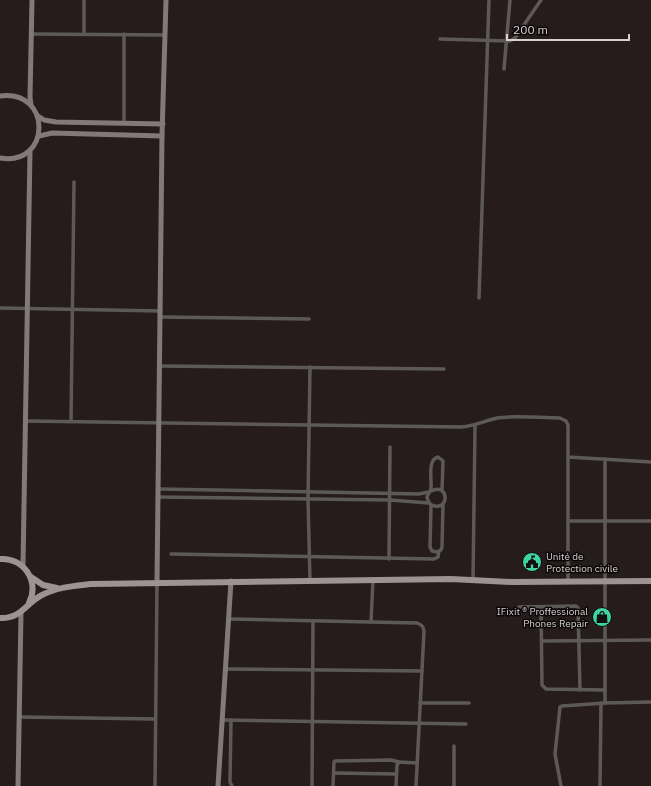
<svg xmlns="http://www.w3.org/2000/svg" width="651" height="786" font-family="'IBM Plex Sans',sans-serif">
  <rect width="100%" height="100%" fill="#261c1c"/>
  <g fill="none" stroke-linecap="round" stroke-linejoin="round">
    <g stroke="#5e5959" stroke-width="3.5">
      <polyline points="31,34 165,35"/>
      <polyline points="84,34 84,0"/>
      <polyline points="124,34 124,123"/>
      <polyline points="440,39 510,41 515,38 541,0"/>
      <polyline points="504,69 510,0"/>
      <polyline points="479,298 489,0"/>
      <polyline points="0,308 161,311"/>
      <polyline points="161,317 309,319"/>
      <polyline points="160,366 444,369"/>
      <path d="M26,421L461,427C475,426 484,421 497,418C517,415 540,418 560,418L566,421L568,425V457L651,462"/>
      <polyline points="71,421 74,182"/>
      <polyline points="605,459 605,703 651,702"/>
      <polyline points="159,489 419,494 429,492"/>
      <path d="M431,491C448,482 450,509 435,506C430,506 428,502 427,497C428,494 431,491 431,488C432,479 427,460 438,457L443,461L442,491"/>
      <polyline points="159,497 390,500 429,503"/>
      <polyline points="431,505 430,547 432,551 437,552 441,550 442,547 443,504"/>
      <polyline points="568,521 651,521"/>
      <polyline points="171,554 434,559 438,557 439,551"/>
      <polyline points="389,559 390,447"/>
      <polyline points="473,580 475,426"/>
      <polyline points="310,581 308,499 310,367"/>
      <polyline points="568,581 568,457"/>
      <polyline points="519,607 576,606 578,608 580,690"/>
      <polyline points="541,607 542,685 546,689 605,690"/>
      <path d="M229,619L417,623C422,625 423,626 424,631L416,786"/>
      <polyline points="371,622 373,580"/>
      <polyline points="542,641 651,640"/>
      <polyline points="226,669 422,671"/>
      <polyline points="420,703 469,703"/>
      <polyline points="19,717 155,719"/>
      <polyline points="223,720 466,724"/>
      <polyline points="231,720 230,782 232,786"/>
      <polyline points="334,773 396,774"/>
      <polyline points="155,786 157,583"/>
      <polyline points="312,786 313,621"/>
      <polyline points="333,786 334,762 335,761 391,760 399,762"/>
      <polyline points="396,786 397,765 399,762 417,763"/>
      <polyline points="454,786 454,746"/>
      <polyline points="561,786 555,754 560,707 562,706 605,703"/>
      <polyline points="600,786 601,703"/>
    </g>
    <g stroke="#827a7a" stroke-width="5">
      <path d="M0,96C53,89 51,167 0,158"/>
      <polyline points="31,105 30,97 32,0"/>
      <polyline points="38,116 44,120 56,122 163,124"/>
      <polyline points="39,136 52,133 162,136"/>
      <polyline points="23,566 30,151"/>
      <polyline points="157,583 162,136 166,0"/>
      <polyline points="18,786 21,613"/>
      <polyline points="218,786 231,581"/>
    </g>
    <g stroke="#9e9393" stroke-width="6">
      <path d="M0,559C24,557 40,582 29,603"/>
      <polyline points="31,577 43,585 57,588"/>
      <path d="M0,618C21,619 26,603 42,595C57,587 74,586 91,584L451,579L512,582L651,581"/>
    </g>
  </g>
  <defs>
    <g id="civic-disc" transform="scale(1)"><circle r="9.5" fill="#40d4a2" stroke="#0c0708"/><path d="M-.6-6.5H3V-4.5H.6V-3L4-1V1h2V6H-6V1h2V-1L-.6-3ZM-1.2 2.5V6h2.4V2.5Z" fill="#111"/></g>
    <g id="shop-disc" transform="scale(1)"><circle r="9.5" fill="#40d4a2" stroke="#0c0708"/><path d="M-5-2.5h2.3a2.7 3.5 0 0 1 5.4 0H5L5.5 6h-11ZM-1.5-2.5h3a1.5 2.3 0 0 0-3 0Z" fill="#111"/></g>
  </defs>
  <g fill-rule="evenodd">
    <use href="#civic-disc" x="532" y="562"/>
    <use href="#shop-disc" x="602" y="617"/>
  </g>
  <g text-anchor="middle" stroke-width="3" stroke-linejoin="round" paint-order="stroke">
    <g font-size="10" fill="#d8d1d1" stroke="#0c0708" text-anchor="start">
      <text x="546" y="560">Unité de<tspan x="546" dy="12">Protection civile</tspan></text>
      <text x="588" y="615" text-anchor="end">IFixit ® Proffessional<tspan x="588" dy="12">Phones Repair</tspan></text>
    </g>
  </g>
  <path d="M507 34v6h122v-6" fill="none" stroke="#d8d1d1" stroke-width="2"/>
  <text x="513" y="34" font-size="12" fill="#d8d1d1" stroke="#0c0708" stroke-width="3" paint-order="stroke">200 m</text>
</svg>
